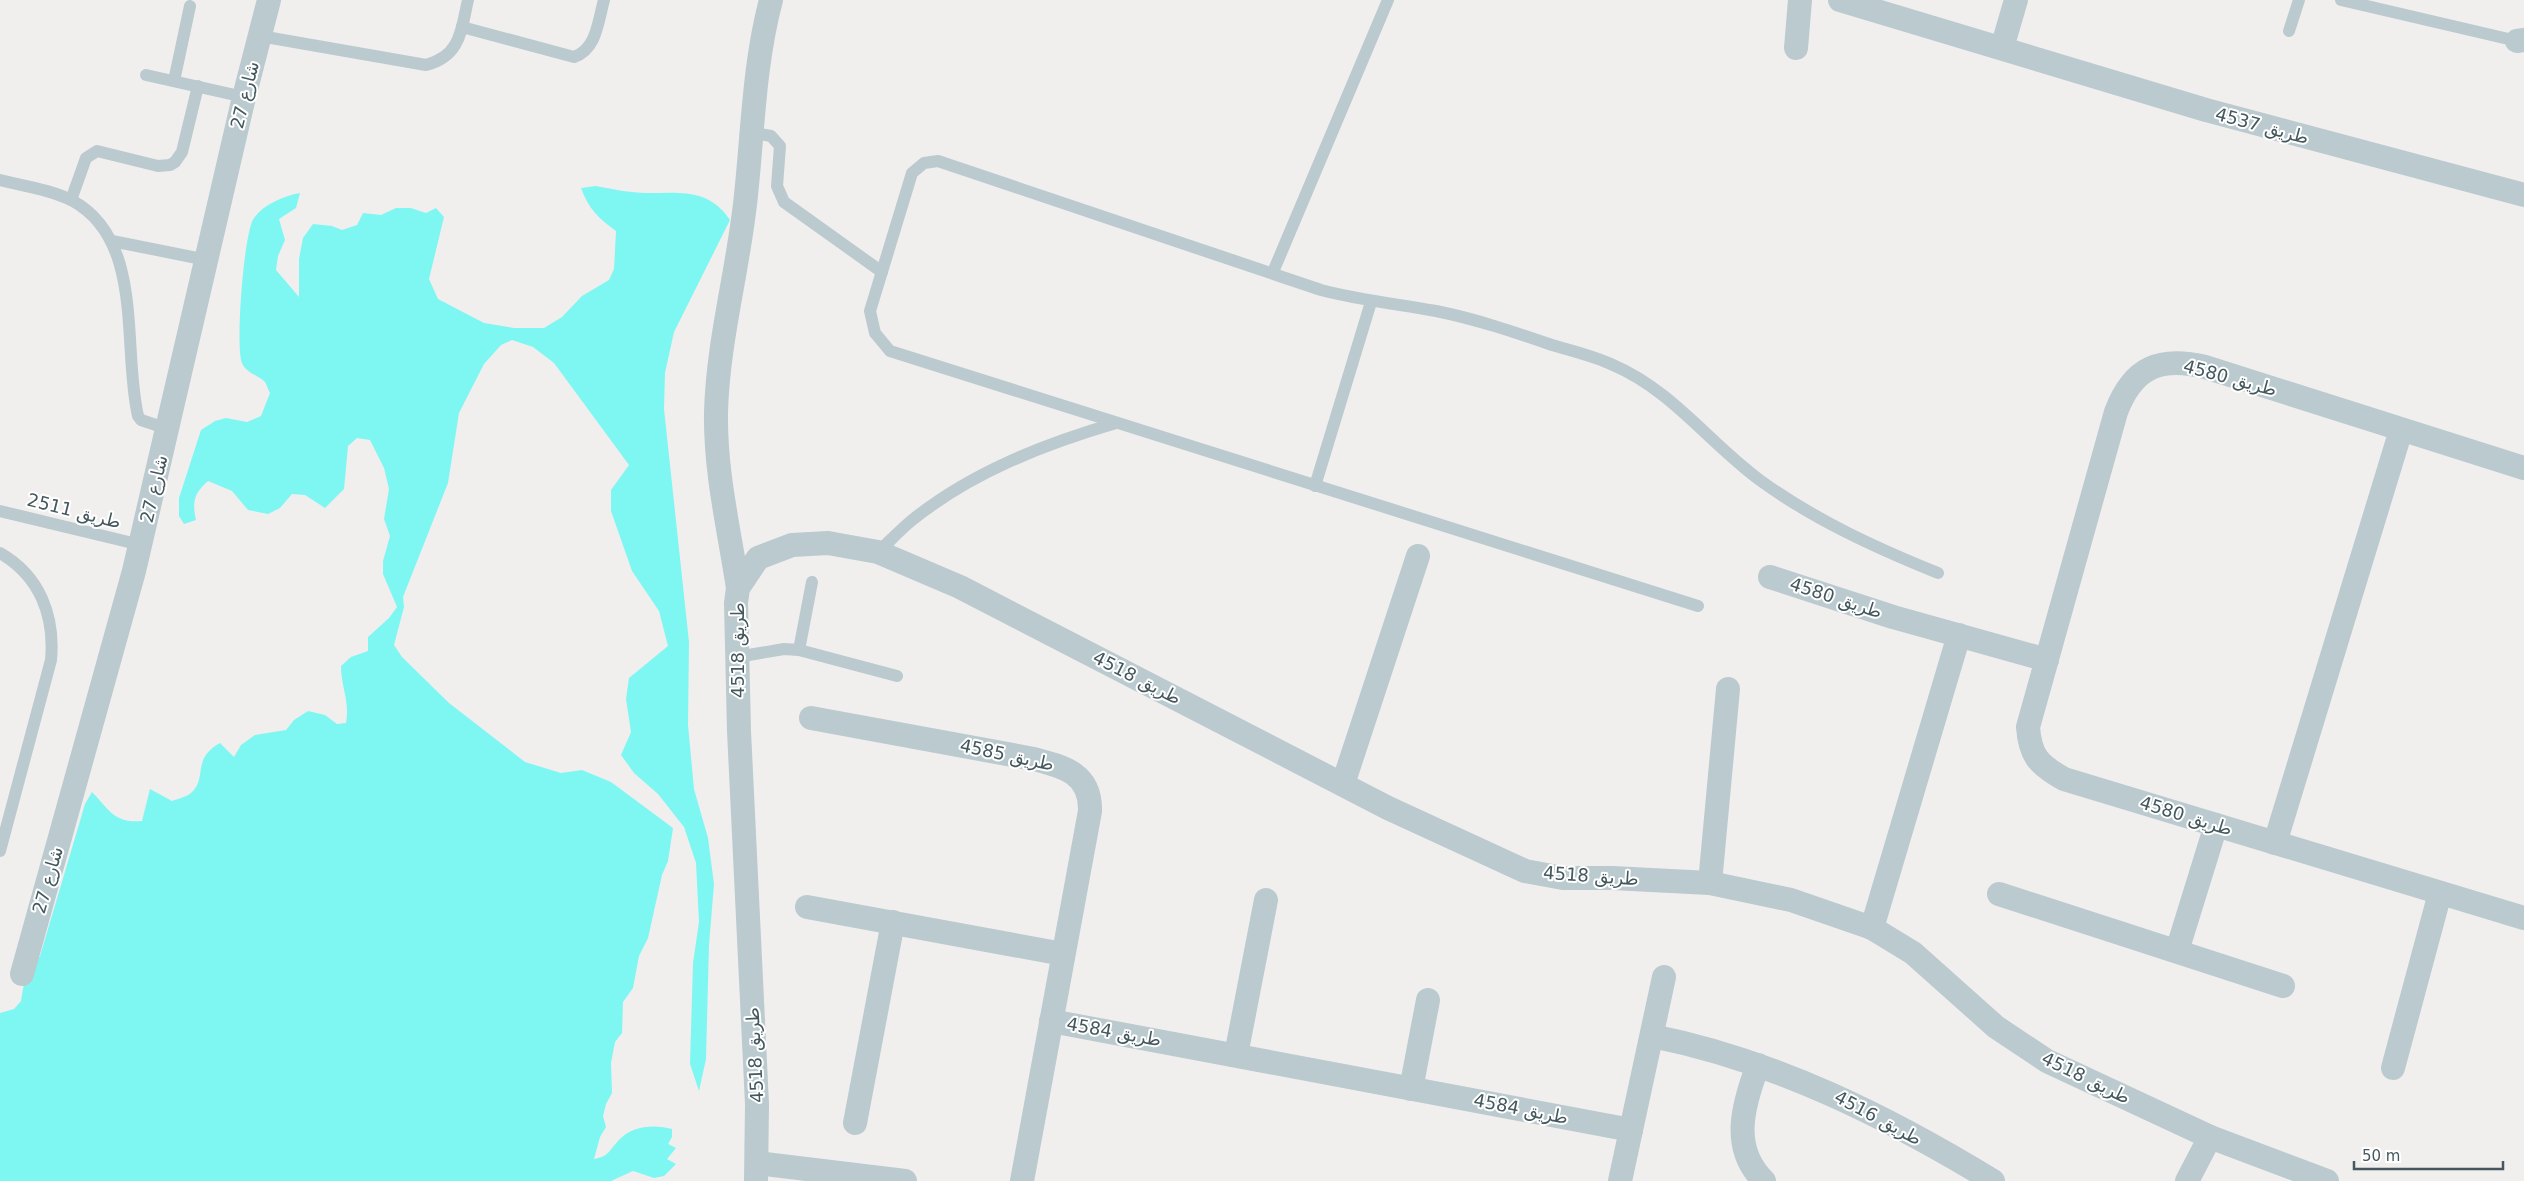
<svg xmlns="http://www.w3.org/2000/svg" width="2524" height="1181" font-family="'DejaVu Sans','Noto Sans Arabic',sans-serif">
  <rect width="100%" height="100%" fill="#f1eeee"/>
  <path fill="#7ef7f3" d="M596,186C612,189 630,193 647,193C680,193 709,188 730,220L674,332L665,373L664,409L689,642L688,725L694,789L708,838L714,884L709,945L706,1059L699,1091L690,1064L693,963L699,922L696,863L684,827L658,794L634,773L621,755L631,732L626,699L629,678L668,646L659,611L632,571L611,511V490L629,465L554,363L533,347L512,340L501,345L484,364L459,413L448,483L403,597L404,607L394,645L402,657L449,703L525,762L561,773L582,770L611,782L673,828L668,861L662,875L648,938L639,956L633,988L623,1002L622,1033L615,1042L611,1063L612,1093L606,1104L603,1116L606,1127L600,1137L594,1159C609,1156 608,1152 618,1141C631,1126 654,1124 672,1129V1137L668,1144L676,1148L667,1159L676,1164L664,1176L654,1178L633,1171L611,1181H0V1013L14,1009L21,1001L24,983L40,956L85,804L92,792C108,808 114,824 142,821L150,789L172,801C177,799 186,797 191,793C208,778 191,759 220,743L234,757L241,745L255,735L286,730L294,720L308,711L325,715L337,724L346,723C350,700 341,688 341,666L351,657L368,651V637L389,618L397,607L383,574V561L390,536L384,519L389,489L384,468L370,440L357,438L348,446L344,489L325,508L305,495L292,494L280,508L268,514L248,510L232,491L208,481C194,493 192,502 196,520L184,524L179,516V498L201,430L215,421L226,418L247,422L261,416L270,393C268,390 267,385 265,382C258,375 246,373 242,363C235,347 244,230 254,218C264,204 284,196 300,193L296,208L279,219L285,240L278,256L276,270L299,297V259L303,238L313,224L332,226L342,230L357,225L363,213L381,215L396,208H411L426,213L436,208L444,217L429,279L438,299L484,323L514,328H544L562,317L582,296L609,280L614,269L616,231C599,219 588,208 581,188Z"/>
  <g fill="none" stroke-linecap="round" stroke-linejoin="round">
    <g stroke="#bacacf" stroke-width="12">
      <polyline points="2341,0 2517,41"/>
      <path d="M462,27L574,57C597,49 598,21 604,0"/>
      <polyline points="2289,31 2299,0"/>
      <path d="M260,36L426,65C461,56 461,30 468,0"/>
      <polyline points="146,75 244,97"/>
      <polyline points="174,81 190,6"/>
      <polyline points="750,132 771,136 780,146 777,186 784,202 882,272"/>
      <path d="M0,180C24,186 52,190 73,201C145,241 122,348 138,416L141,420L168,429"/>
      <polyline points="71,200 86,158 97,151 158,166 170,165 175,162 182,152 198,86"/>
      <polyline points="112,241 207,260"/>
      <polyline points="1273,272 1388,0"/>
      <polyline points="1315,486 1371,302"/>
      <polyline points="0,511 141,545"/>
      <path d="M878,552C889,542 899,531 911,521C970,473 1044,444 1116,423"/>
      <path d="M0,553C40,576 55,616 51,660L0,851"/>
      <path d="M1698,606L890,351L875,333L870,311L912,173L924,163L938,161L1321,290C1359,300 1397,304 1436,311C1476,319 1514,332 1552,345C1572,351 1594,356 1613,365C1672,390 1710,444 1761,481C1815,520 1876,548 1938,573"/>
      <polyline points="799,650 812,582"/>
      <polyline points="737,657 784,649 799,650 897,676"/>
    </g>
    <g stroke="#bacacf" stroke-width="24">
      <polyline points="1840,0 2206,110 2524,195"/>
      <polyline points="2517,41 2524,40"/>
      <polyline points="1796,48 1800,0"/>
      <polyline points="2002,48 2016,0"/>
      <path d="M2524,468L2205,367C2160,356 2133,367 2116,412L2028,727C2030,756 2039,765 2064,779L2524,918"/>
      <polyline points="1770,577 1893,617 2047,660"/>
      <path d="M738,588C729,529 715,472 716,412C718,339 739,267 746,195C753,129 754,64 771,0"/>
      <path d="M811,718L1034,759C1065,767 1091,774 1090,811L1022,1181"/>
      <polyline points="1343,784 1418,556"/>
      <polyline points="2275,843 2401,430"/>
      <polyline points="1710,883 1728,689"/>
      <polyline points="1999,894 2283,986"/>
      <polyline points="807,907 1063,954"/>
      <polyline points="1872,928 1959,635"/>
      <polyline points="2177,951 2216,825"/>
      <polyline points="22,974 134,571 244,97 269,0"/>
      <polyline points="1051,1021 1631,1130"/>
      <path d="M1652,1036C1774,1060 1888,1117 1993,1181"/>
      <polyline points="1236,1055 1266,900"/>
      <path d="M1758,1065C1743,1105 1730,1148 1764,1181"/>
      <polyline points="2393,1068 2440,893"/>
      <polyline points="1411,1089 1428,1000"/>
      <polyline points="855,1123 893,922"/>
      <polyline points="757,1163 905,1181"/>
      <polyline points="756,1181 757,1104 739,731 736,603 738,588 758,558 792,545 828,543 878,552 960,587 1388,808 1525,871 1563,878 1612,878 1710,883 1791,900 1872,928 1913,953 1996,1027 2047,1061 2210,1137 2327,1181"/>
      <polyline points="1620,1181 1664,977"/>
      <polyline points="2187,1181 2210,1137"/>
    </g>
  </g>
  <g text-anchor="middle" stroke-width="4" stroke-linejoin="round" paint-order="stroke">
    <g font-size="18" fill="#44585e" stroke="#fff">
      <text transform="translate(245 95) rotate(-76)" y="6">شارع 27</text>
      <text transform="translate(2262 126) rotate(15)" y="6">طريق 4537</text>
      <text transform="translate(2230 378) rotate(15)" y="6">طريق 4580</text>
      <text transform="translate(154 489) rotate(-77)" y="6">شارع 27</text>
      <text transform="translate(74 511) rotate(14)" y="6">طريق 2511</text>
      <text transform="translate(1836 598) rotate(18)" y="6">طريق 4580</text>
      <text transform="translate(738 650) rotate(-90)" y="6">طريق 4518</text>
      <text transform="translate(1137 678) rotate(27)" y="6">طريق 4518</text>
      <text transform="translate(1007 755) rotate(12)" y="6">طريق 4585</text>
      <text transform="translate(2186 816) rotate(17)" y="6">طريق 4580</text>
      <text transform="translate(1591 876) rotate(4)" y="6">طريق 4518</text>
      <text transform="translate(48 880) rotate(-74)" y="6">شارع 27</text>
      <text transform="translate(1114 1032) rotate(10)" y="6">طريق 4584</text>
      <text transform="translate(755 1055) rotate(-93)" y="6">طريق 4518</text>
      <text transform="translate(2086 1078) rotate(26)" y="6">طريق 4518</text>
      <text transform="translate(1521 1109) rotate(11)" y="6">طريق 4584</text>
      <text transform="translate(1878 1118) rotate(28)" y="6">طريق 4516</text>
    </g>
  </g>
  <path d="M2354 1161v8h149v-8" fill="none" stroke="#44585e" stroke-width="2.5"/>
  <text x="2362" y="1161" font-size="15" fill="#44585e" stroke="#ffffff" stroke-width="4" paint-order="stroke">50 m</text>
</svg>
